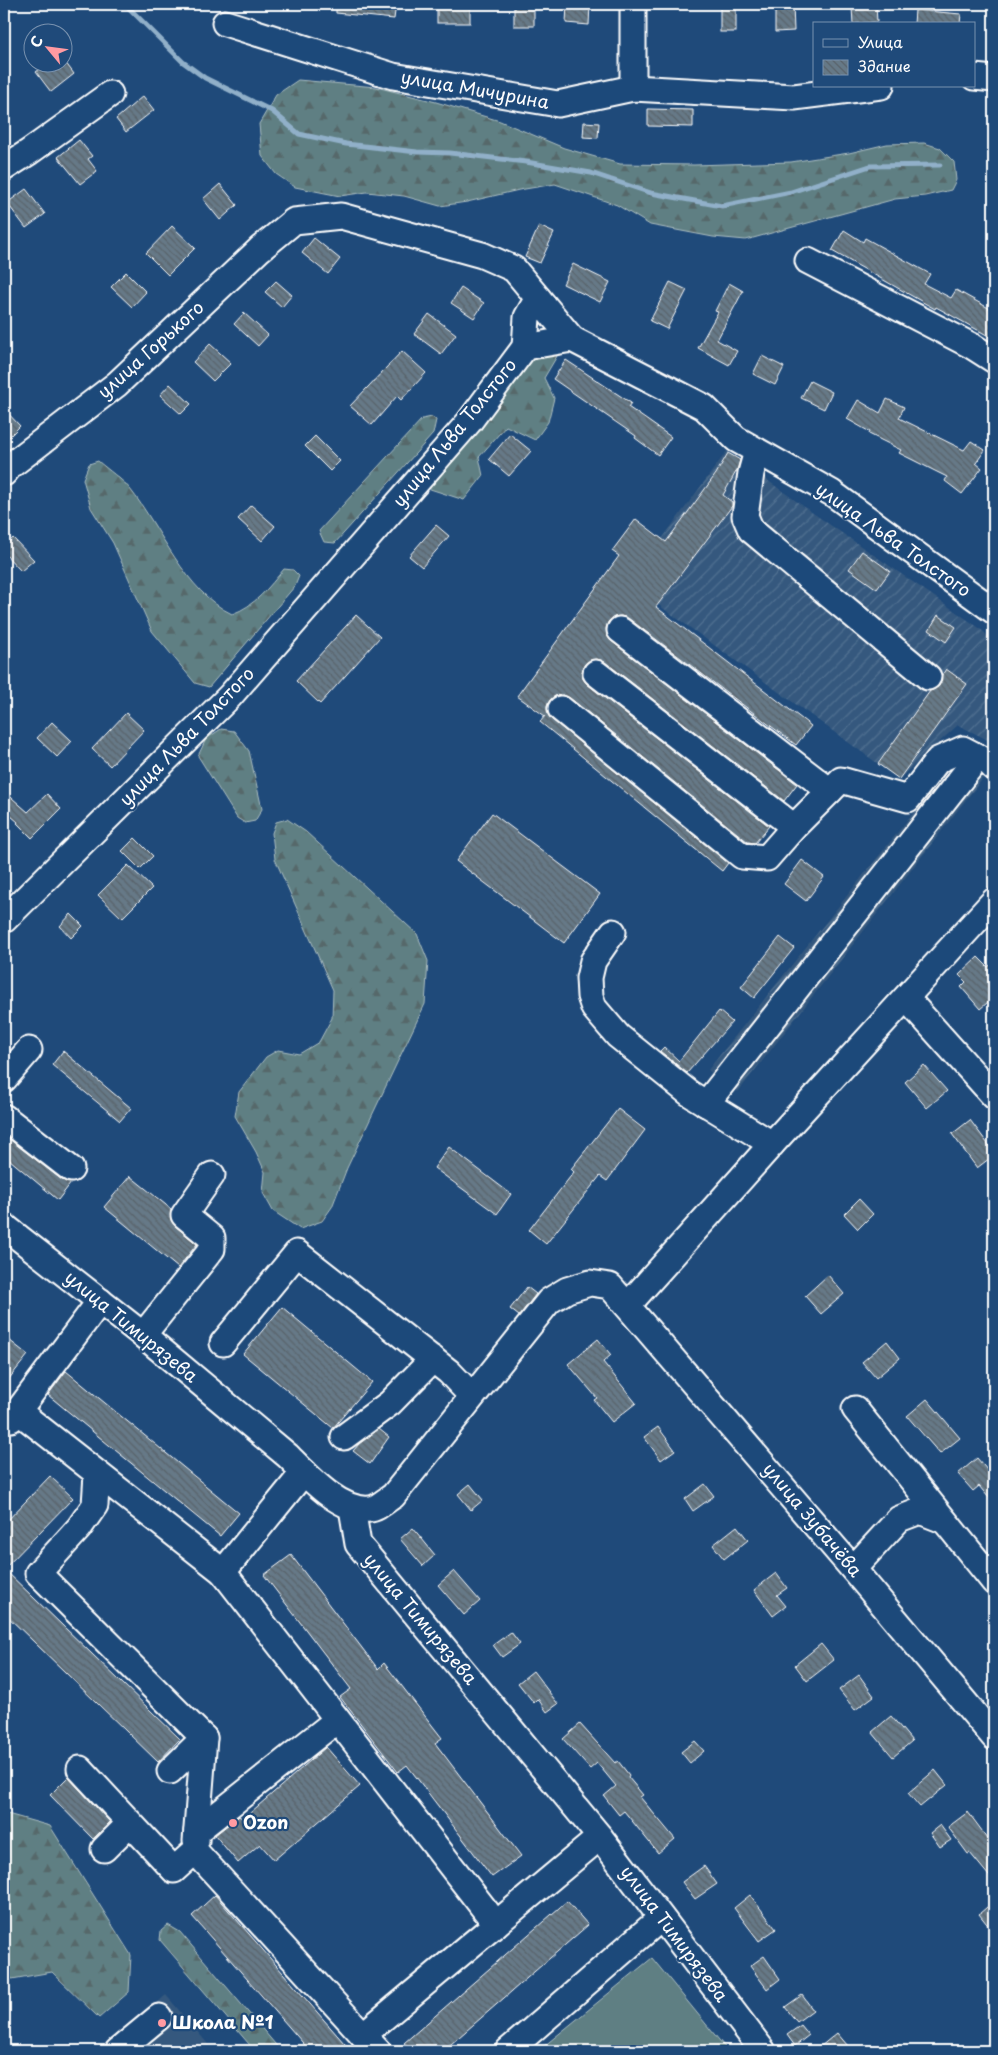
<svg xmlns="http://www.w3.org/2000/svg" width="998" height="2055" font-family="'Playpen Sans',sans-serif">
  <defs>
    <pattern id="industrial-furrows" width="10" height="10" patternUnits="userSpaceOnUse" patternTransform="scale(1.25)"><rect width="10" height="10" fill="#34587e"/><path d="M-1 1l2-2M0 10L10 0M9 11l2-2" fill="none" stroke="#527191"/></pattern>
    <pattern id="forest-firs" width="22" height="20" patternUnits="userSpaceOnUse" patternTransform="scale(1.25)"><rect width="22" height="20" fill="#5e7f83"/><path d="M5 1l3.5 6h-7zM16 11l3.5 6h-7z" fill="#56686a"/></pattern>
    <pattern id="building-back-hatch" width="6" height="6" patternUnits="userSpaceOnUse" patternTransform="scale(1.25)"><rect width="6" height="6" fill="#667987"/><path d="M-1 5l2 2M0 0l6 6M5-1l2 2" fill="none" stroke="#59626a"/></pattern>
  </defs>
  <rect width="100%" height="100%" fill="#1f4a7a"/>
  <filter id="ink" filterUnits="userSpaceOnUse"><feTurbulence type="fractalNoise" baseFrequency=".02" numOctaves="2"/><feDisplacementMap in="SourceGraphic" scale="10" xChannelSelector="R" yChannelSelector="G"/><feConvolveMatrix kernelMatrix="1 2 1 2 8 2 1 2 1" color-interpolation-filters="sRGB"/></filter>
  <g filter="url(#ink)">
    <polygon fill="#34587e" points="166,1995 214,2051 101,2051"/>
    <g fill="url(#industrial-furrows)">
      <polygon points="727,451 810,511 978,627 994,641 994,747 986,739 958,725 899,779 660,606 633,578"/>
      <polygon points="957,758 967,766 718,1078 708,1070"/>
      <polygon points="977,766 986,774 738,1092 729,1085"/>
    </g>
    <polygon fill="#5e7f83" stroke="#aebfc1" points="652,1958 728,2051 538,2051"/>
    <g fill="url(#forest-firs)" stroke="#aebfc1">
      <polygon points="298,80 376,87 436,102 500,121 564,148 620,164 694,165 791,162 849,153 887,144 924,143 940,148 954,162 956,180 951,190 925,196 895,199 746,240 713,237 650,225 617,205 555,184 519,190 467,202 440,206 404,196 367,192 340,196 295,187 276,174 262,156 259,124 276,95"/>
      <polygon points="560,351 544,378 554,398 548,422 535,440 506,426 479,457 483,476 464,500 424,487 531,354"/>
      <polygon points="432,417 436,420 433,434 335,543 324,542 319,531 422,419"/>
      <path d="M98,461C108,470 122,479 130,489C161,528 185,592 232,614C255,606 269,587 284,569L293,570L299,576L295,586L209,687L195,683L152,631L113,543L91,508L83,479L89,464Z"/>
      <polygon points="221,729 234,731 249,751 262,809 255,821 245,823 237,818 198,756 206,739"/>
      <polygon points="287,819 306,832 417,934 428,961 425,1004 347,1168 332,1207 322,1221 300,1229 273,1211 263,1193 265,1172 256,1152 235,1116 239,1092 266,1057 278,1050 299,1054 319,1042 332,1018 333,990 275,859 272,833 276,822"/>
      <polygon points="4,1813 50,1826 131,1955 129,1992 99,2018 52,1972 12,1979 4,1968"/>
      <polygon points="168,1925 180,1932 281,2051 255,2051 160,1940 161,1931"/>
    </g>
    <g fill="none" stroke-linecap="round" stroke-linejoin="round">
      <polyline stroke="#91b0c9" stroke-width="5" points="125,4 183,62 205,78 272,111 299,134 346,144 417,152 450,153 526,162 591,173 651,193 722,206 791,192 870,166 940,165"/>
    </g>
    <g fill="url(#building-back-hatch)" stroke="#fff">
      <polygon points="336,4 396,4 394,19 336,13"/>
      <rect x="437" y="4" width="33" height="19"/>
      <rect x="514" y="4" width="20" height="22"/>
      <polygon points="567,4 590,4 589,25 566,23"/>
      <polygon points="775,4 793,4 794,31 775,32"/>
      <rect x="720" y="5" width="16" height="27"/>
      <polygon points="876,5 877,22 853,24 852,7"/>
      <polygon points="915,10 961,14 960,24 914,24"/>
      <polygon points="49,62 65,62 74,74 51,92 36,72"/>
      <polygon points="143,96 154,110 126,132 116,119"/>
      <polygon points="648,109 693,110 693,127 648,126"/>
      <polygon points="584,122 599,123 598,138 583,137"/>
      <polygon points="79,140 92,156 88,159 97,171 80,184 58,157"/>
      <polygon points="220,184 237,205 220,220 203,199"/>
      <polygon points="26,189 45,214 26,228 7,203"/>
      <polygon points="172,226 195,248 168,275 146,253"/>
      <polygon points="539,226 554,233 540,263 525,257"/>
      <polygon points="844,230 863,242 865,238 930,274 924,284 951,298 956,290 994,311 994,339 936,307 935,309 832,251"/>
      <polygon points="314,238 340,259 328,274 302,253"/>
      <polygon points="573,264 610,282 600,302 563,284"/>
      <polygon points="126,272 146,292 132,307 111,287"/>
      <polygon points="276,281 292,295 282,307 265,292"/>
      <polygon points="670,282 687,290 667,329 650,321"/>
      <polygon points="729,283 743,291 717,340 737,351 729,365 698,348 718,312 715,311"/>
      <polygon points="461,288 484,303 474,318 451,303"/>
      <polygon points="244,313 268,335 258,346 234,324"/>
      <polygon points="429,314 456,334 441,354 414,334"/>
      <polygon points="210,344 231,363 213,381 193,362"/>
      <polygon points="402,351 426,373 401,400 397,396 372,425 350,406"/>
      <polygon points="762,356 784,367 775,385 753,374"/>
      <polygon points="566,360 631,403 628,407 671,437 658,455 635,438 636,436 553,379"/>
      <polygon points="810,381 832,392 824,409 801,398"/>
      <polygon points="170,384 191,404 181,414 160,395"/>
      <polygon points="887,399 904,407 899,418 964,450 971,441 985,450 976,463 982,468 962,494 945,481 947,477 899,453 901,450 869,434 870,432 847,419 858,400 880,413"/>
      <polygon points="4,409 20,426 4,442"/>
      <polygon points="510,434 531,451 509,476 489,459"/>
      <polygon points="315,436 340,461 330,471 305,446"/>
      <polygon points="728,453 740,460 737,470 723,495 732,502 732,506 656,607 811,726 796,745 628,618 621,616 614,617 608,622 606,628 607,635 611,641 797,784 784,801 605,662 597,659 590,660 584,665 582,672 583,679 587,684 769,826 755,843 748,842 570,698 563,695 555,696 550,700 547,707 548,715 552,720 728,863 722,871 540,722 545,716 517,696 619,556 612,551 636,519 666,542 716,474"/>
      <polygon points="251,505 275,526 262,541 238,519"/>
      <polygon points="436,525 449,536 422,567 409,556"/>
      <polygon points="13,538 34,560 21,571 4,553 4,547"/>
      <polygon points="862,551 890,571 877,589 849,569"/>
      <polygon points="356,615 380,637 320,704 296,681"/>
      <polygon points="938,615 956,627 946,642 929,630"/>
      <polygon points="946,669 967,684 899,779 878,764 930,691 939,686 942,675"/>
      <polygon points="126,713 144,730 110,766 92,749"/>
      <polygon points="52,722 72,741 57,757 37,738"/>
      <polygon points="4,791 28,812 47,794 61,809 32,838 17,823 18,822 4,810"/>
      <polygon points="492,813 600,894 564,943 456,861"/>
      <polygon points="135,838 153,856 140,869 122,851"/>
      <polygon points="802,860 824,877 806,901 784,884"/>
      <polygon points="128,865 152,888 122,918 98,895"/>
      <polygon points="71,914 83,926 71,938 60,926"/>
      <polygon points="780,937 794,948 754,998 741,987"/>
      <polygon points="978,957 988,967 994,962 994,997 980,1009 961,987 966,982 959,975"/>
      <polygon points="719,1011 732,1022 687,1073 660,1051 664,1047 679,1061"/>
      <polygon points="63,1051 131,1108 120,1121 52,1065"/>
      <polygon points="924,1065 947,1091 927,1108 905,1082"/>
      <polygon points="618,1109 645,1130 607,1181 600,1176 546,1244 529,1230 574,1172 571,1169"/>
      <polygon points="970,1120 994,1152 994,1155 977,1168 952,1134"/>
      <polygon points="4,1135 62,1180 71,1183 58,1200 4,1155"/>
      <polygon points="449,1147 511,1194 497,1214 434,1168"/>
      <polygon points="130,1176 171,1209 171,1220 175,1226 197,1244 178,1268 104,1207"/>
      <polygon points="859,1199 873,1214 858,1229 844,1214"/>
      <polygon points="828,1275 844,1294 821,1314 805,1296"/>
      <polygon points="527,1287 536,1294 519,1316 510,1309"/>
      <polygon points="282,1307 372,1382 333,1428 243,1354"/>
      <polygon points="4,1336 28,1355 4,1385"/>
      <polygon points="598,1339 611,1355 603,1362 636,1403 612,1422 594,1400 597,1398 568,1364"/>
      <polygon points="887,1341 900,1358 876,1378 862,1362"/>
      <polygon points="66,1371 239,1513 220,1536 48,1395"/>
      <polygon points="927,1399 960,1438 940,1454 907,1416"/>
      <polygon points="658,1427 675,1450 661,1460 644,1437"/>
      <polygon points="379,1429 389,1437 370,1464 353,1451 359,1444"/>
      <polygon points="977,1458 994,1478 994,1504 979,1486 973,1491 958,1474"/>
      <polygon points="50,1476 73,1498 4,1569 180,1739 158,1762 4,1613 4,1524"/>
      <polygon points="470,1484 483,1500 471,1510 458,1494"/>
      <polygon points="705,1484 714,1496 693,1511 685,1499"/>
      <polygon points="737,1526 748,1540 724,1559 713,1545"/>
      <polygon points="413,1528 435,1555 423,1566 400,1539"/>
      <polygon points="291,1555 378,1669 384,1663 442,1738 435,1743 521,1856 492,1877 407,1765 398,1772 340,1697 351,1689 264,1575"/>
      <polygon points="454,1571 480,1601 464,1615 438,1585"/>
      <polygon points="776,1573 787,1588 777,1595 786,1606 773,1616 754,1590"/>
      <polygon points="511,1632 520,1644 502,1657 493,1645"/>
      <polygon points="821,1644 834,1660 807,1681 795,1665"/>
      <polygon points="533,1671 558,1704 547,1712 538,1699 534,1703 518,1683"/>
      <polygon points="859,1675 874,1696 855,1710 839,1690"/>
      <polygon points="891,1716 912,1741 893,1757 872,1732"/>
      <polygon points="580,1724 615,1763 618,1761 629,1775 628,1777 643,1795 640,1797 675,1839 658,1853 624,1811 619,1815 604,1796 616,1786 597,1763 590,1769 563,1739"/>
      <polygon points="695,1741 704,1751 690,1763 681,1752"/>
      <polygon points="326,1747 360,1786 274,1860 260,1844 238,1863 215,1835 239,1816 243,1819"/>
      <polygon points="935,1770 947,1785 920,1807 908,1793"/>
      <polygon points="68,1777 110,1822 93,1839 50,1795"/>
      <polygon points="968,1812 994,1847 994,1882 970,1853 968,1854 948,1827"/>
      <polygon points="940,1825 951,1840 940,1847 930,1833"/>
      <polygon points="704,1866 717,1884 695,1899 682,1882"/>
      <polygon points="215,1895 351,2051 310,2051 192,1916"/>
      <polygon points="750,1895 776,1929 759,1941 734,1908"/>
      <polygon points="567,1901 588,1925 443,2051 411,2051 404,2043"/>
      <polygon points="994,1901 994,1933 979,1914"/>
      <polygon points="764,1956 780,1979 767,1989 750,1966"/>
      <polygon points="802,1995 813,2010 797,2022 785,2007"/>
      <polygon points="801,2025 809,2035 795,2046 787,2035"/>
      <polygon points="837,2033 848,2046 841,2051 815,2051"/>
    </g>
    <g fill="none" stroke-linecap="round" stroke-linejoin="round">
      <g stroke="#fff" stroke-width="29">
        <g id="minor">
          <polyline points="633,4 633,88"/>
          <polyline points="225,23 393,76 558,104 633,88 794,97 881,86"/>
          <polyline points="974,77 994,79"/>
          <polyline points="4,168 29,152 110,94"/>
          <polyline points="808,261 972,346 994,360"/>
          <polyline points="525,347 527,317 538,298"/>
          <polyline points="757,451 751,473 745,516 751,530 928,677"/>
          <polyline points="4,473 10,466 117,384 260,249 294,221 341,216 482,255 514,269 572,339"/>
          <polyline points="620,630 830,791"/>
          <polyline points="596,673 794,827"/>
          <polyline points="561,709 742,856 767,858 794,827 841,780 908,799 938,760 963,749 988,762 994,768"/>
          <polyline points="4,920 230,696 469,422 525,347 572,339 704,407 736,439 832,493 994,611"/>
          <polyline points="613,932 593,961 589,978 590,996 594,1008 618,1036 689,1093 772,1144"/>
          <polyline points="906,998 994,1096"/>
          <polyline points="4,1079 29,1050"/>
          <polyline points="706,1104 978,757"/>
          <polyline points="4,1117 71,1169"/>
          <path d="M4,1226L143,1335L288,1456C308,1476 339,1512 370,1509C377,1509 386,1500 393,1496L549,1301L567,1290L590,1283L610,1286L853,1569L994,1737"/>
          <polyline points="628,1305 772,1144 994,901"/>
          <polyline points="143,1335 212,1249 212,1238 184,1215 212,1175"/>
          <polyline points="223,1343 297,1253 449,1372 472,1396"/>
          <polyline points="855,1409 994,1582"/>
          <polyline points="18,1411 100,1301"/>
          <polyline points="4,1413 11,1419 18,1411 223,1572 304,1472"/>
          <polyline points="344,1437 390,1403 433,1359"/>
          <polyline points="97,1474 95,1505 79,1528 38,1573 204,1738 170,1771"/>
          <polyline points="352,1508 358,1544 600,1837 763,2051"/>
          <polyline points="853,1569 899,1519 920,1511 943,1520"/>
          <polyline points="223,1572 496,1924 600,1837"/>
          <polyline points="80,1769 174,1870 195,1851 363,2035"/>
          <polyline points="197,1831 337,1720"/>
          <polyline points="196,1841 204,1738"/>
          <polyline points="104,1849 130,1823"/>
          <polyline points="118,2051 159,2017"/>
          <polyline points="378,2051 363,2035 496,1924"/>
          <polyline points="508,2051 661,1918"/>
        </g>
      </g>
      <use href="#minor" stroke="#1f4a7a" stroke-width="25"/>
    </g>
  </g>
  <g fill="#ff9aa2" stroke="#1f4a7a" stroke-width="2">
    <circle cx="233" cy="1823" r="5"/>
    <circle cx="162" cy="2023" r="5"/>
  </g>
  <g text-anchor="middle" stroke-width="4.5" stroke-linejoin="round" paint-order="stroke">
    <g font-size="18" fill="#fff" stroke="#1f4a7a">
      <text transform="translate(475 90) rotate(10)" y="6">улица Мичурина</text>
      <text transform="translate(151 350) rotate(-42)" y="6">улица Горького</text>
      <text transform="translate(455 433) rotate(-51)" y="6">улица Льва Толстого</text>
      <text transform="translate(893 540) rotate(35)" y="6">улица Льва Толстого</text>
      <text transform="translate(187 737) rotate(-46)" y="6">улица Льва Толстого</text>
      <text transform="translate(131 1327) rotate(39)" y="6">улица Тимирязева</text>
      <text transform="translate(812 1520) rotate(50)" y="6">улица Зубачёва</text>
      <text transform="translate(420 1619) rotate(50)" y="6">улица Тимирязева</text>
      <text transform="translate(674 1934) rotate(53)" y="6">улица Тимирязева</text>
    </g>
    <g font-size="18" font-weight="bold" fill="#fff" stroke="#1f4a7a" text-anchor="start">
      <text x="243" y="1829">Ozon</text>
      <text x="172" y="2029">Школа №1</text>
    </g>
  </g>
  <rect width="998" height="2055" fill="none" stroke="#1f4a7a" stroke-width="20"/>
  <rect x="10" y="10" width="978" height="2035" fill="none" stroke="#fff" stroke-width="2" filter="url(#ink)"/>
  <rect x="813" y="22" width="162" height="65" fill="#1f4a7a" stroke="#7992af"/>
  <rect x="823" y="39" width="25" height="8" fill="#1f4a7a" stroke="#7992af"/>
  <text x="858" y="48" font-size="15" fill="#ffffff">Улица</text>
  <rect x="823" y="60" width="25" height="15" fill="url(#building-back-hatch)" stroke="#7992af"/>
  <text x="858" y="72" font-size="15" fill="#ffffff">Здание</text>
  <g transform="translate(48 48) rotate(299)"><circle r="24" fill="#1f4a7a" stroke="#7992af"/>
  <path d="M0-4L9 19L0 12L-9 19Z" fill="#ff9aa2"/>
  <text y="-8" font-size="14" font-weight="bold" text-anchor="middle" fill="#ffffff">С</text>
  </g>
</svg>
